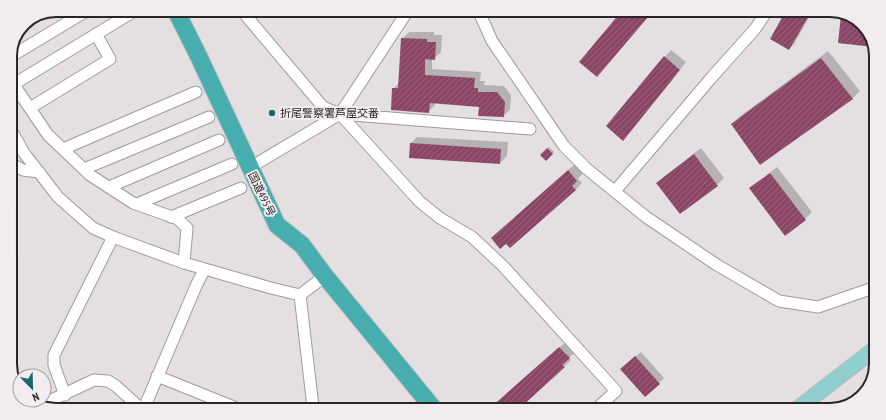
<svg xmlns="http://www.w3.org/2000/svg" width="886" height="420" font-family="'PT Sans Narrow','Noto Sans JP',sans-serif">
  <defs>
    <pattern id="building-hatch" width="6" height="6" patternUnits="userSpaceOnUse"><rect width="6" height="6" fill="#8b4666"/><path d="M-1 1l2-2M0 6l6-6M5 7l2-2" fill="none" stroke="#98647c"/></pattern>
  </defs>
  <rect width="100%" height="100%" fill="#e4dfe1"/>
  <g fill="#0003">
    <polygon points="621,13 651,13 604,68"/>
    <polygon points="785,14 811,14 794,44 789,49"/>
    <polygon points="842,15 850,15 868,30 874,46 839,43"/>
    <polygon points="409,32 434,32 434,35 442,35 441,52 434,59 432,59 432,69 481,72 480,81 485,81 484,85 504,86 511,95 510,110 503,116 480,106 435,102 435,105 428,112 393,89 400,82 402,39"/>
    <polygon points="671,50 686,62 623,140 665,57"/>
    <polygon points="828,51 860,91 853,98 760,164 733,124 739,117"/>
    <polygon points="417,137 508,142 507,156 500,163 410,144"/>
    <polygon points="549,147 554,152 546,160 541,155"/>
    <polygon points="701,148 724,178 717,185 658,183 665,176"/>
    <polygon points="575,164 583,173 578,179 582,183 575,190 499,232"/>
    <polygon points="777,167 812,212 805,219 751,188"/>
    <polygon points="567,341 576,351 569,358 571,360 518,408 491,408"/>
    <polygon points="641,352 664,378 659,383 627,364"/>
  </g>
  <g fill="url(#building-hatch)">
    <polygon points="620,13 644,13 648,17 597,77 579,62"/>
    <polygon points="784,14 803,14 808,17 789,50 770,39"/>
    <polygon points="841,15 850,15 868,30 874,47 838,43"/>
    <polygon points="401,38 427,39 427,42 436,42 435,60 425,59 425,75 475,78 474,88 478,88 478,92 497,92 505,102 504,117 478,116 479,107 430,103 429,113 391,110 392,88 398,88"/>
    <polygon points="664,56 680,70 623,141 606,126"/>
    <polygon points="821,58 853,99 760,165 731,124"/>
    <polygon points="410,143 501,149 500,164 409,158"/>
    <polygon points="547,148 553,154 546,161 540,155"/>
    <polygon points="694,154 718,186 680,214 656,183"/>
    <polygon points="568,170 577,181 572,186 576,190 510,248 506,244 500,249 491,238"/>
    <polygon points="770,173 806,220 785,236 749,188"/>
    <polygon points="559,347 570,358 562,365 565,367 520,408 490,408"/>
    <polygon points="635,356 660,384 645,397 620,369"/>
  </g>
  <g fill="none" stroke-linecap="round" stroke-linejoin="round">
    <g stroke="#9f9a9c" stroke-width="13">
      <g id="minor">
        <polyline points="242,11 323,107 340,114 530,129"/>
        <polyline points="479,12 492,41 564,146 587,169 646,217 717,265 779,301 818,307 873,288"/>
        <polyline points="10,57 88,10"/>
        <polyline points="10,79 48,135 90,175 133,203 178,219 187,228 184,263"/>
        <polyline points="14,84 136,10"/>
        <polyline points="30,108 110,59 96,34"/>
        <polyline points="340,114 420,202 440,218 472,237 503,266 616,391 596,409"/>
        <polyline points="10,128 24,153 58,197 93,228 113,237 184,263 271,288 300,295"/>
        <polyline points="63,149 196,92"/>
        <polyline points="10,163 23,170 39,172"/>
        <polyline points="249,168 340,114 407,12"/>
        <polyline points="84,169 209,117"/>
        <polyline points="109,187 219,140"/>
        <polyline points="615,191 712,77 755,29 765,14"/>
        <polyline points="137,204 232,164"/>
        <polyline points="171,217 241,188"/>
        <polyline points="300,295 313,407"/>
        <polyline points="300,295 325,276"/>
        <polyline points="157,376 234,407"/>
        <polyline points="65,395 54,365 54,355 113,237"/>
        <polyline points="41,405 94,380 108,381 116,386 138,406"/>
        <polyline points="145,406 196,286 204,270"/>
      </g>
    </g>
    <g stroke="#bebebe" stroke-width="17">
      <polyline id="major" points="796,410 872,351"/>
    </g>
    <g stroke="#bebebe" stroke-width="19">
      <polyline id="highway" points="176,11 199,57 277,225 302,245 325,276 433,408"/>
    </g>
    <use href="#minor" stroke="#fff" stroke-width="11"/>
    <use href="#major" stroke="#91cecf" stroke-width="15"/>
    <use href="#highway" stroke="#48adaf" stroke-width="17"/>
  </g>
  <circle fill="#196768" stroke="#f2ecee" stroke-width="1.5" cx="272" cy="113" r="4"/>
  <g text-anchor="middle" stroke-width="4" stroke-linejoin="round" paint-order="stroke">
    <g font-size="11" fill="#282627" stroke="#f2ecee" text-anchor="start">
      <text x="280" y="117">折尾警察署芦屋交番</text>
    </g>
    <g font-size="11" fill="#282627" stroke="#f2ecee">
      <text transform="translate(262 194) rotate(64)" y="4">国道495号</text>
    </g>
  </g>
  <path d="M0 0H886V420H0ZM56 17H830A39 39 0 0 1 869 56V364A39 39 0 0 1 830 403H56A39 39 0 0 1 17 364V56A39 39 0 0 1 56 17Z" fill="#f2ecee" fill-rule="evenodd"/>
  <path fill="none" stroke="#282627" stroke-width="2" d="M56 17H830A39 39 0 0 1 869 56V364A39 39 0 0 1 830 403H56A39 39 0 0 1 17 364V56A39 39 0 0 1 56 17Z"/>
  <g transform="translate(32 388) rotate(157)"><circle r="19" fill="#f2ecee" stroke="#a19d9e"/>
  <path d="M0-3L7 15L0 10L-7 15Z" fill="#196768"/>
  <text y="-6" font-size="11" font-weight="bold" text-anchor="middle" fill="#282627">N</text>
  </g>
</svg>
